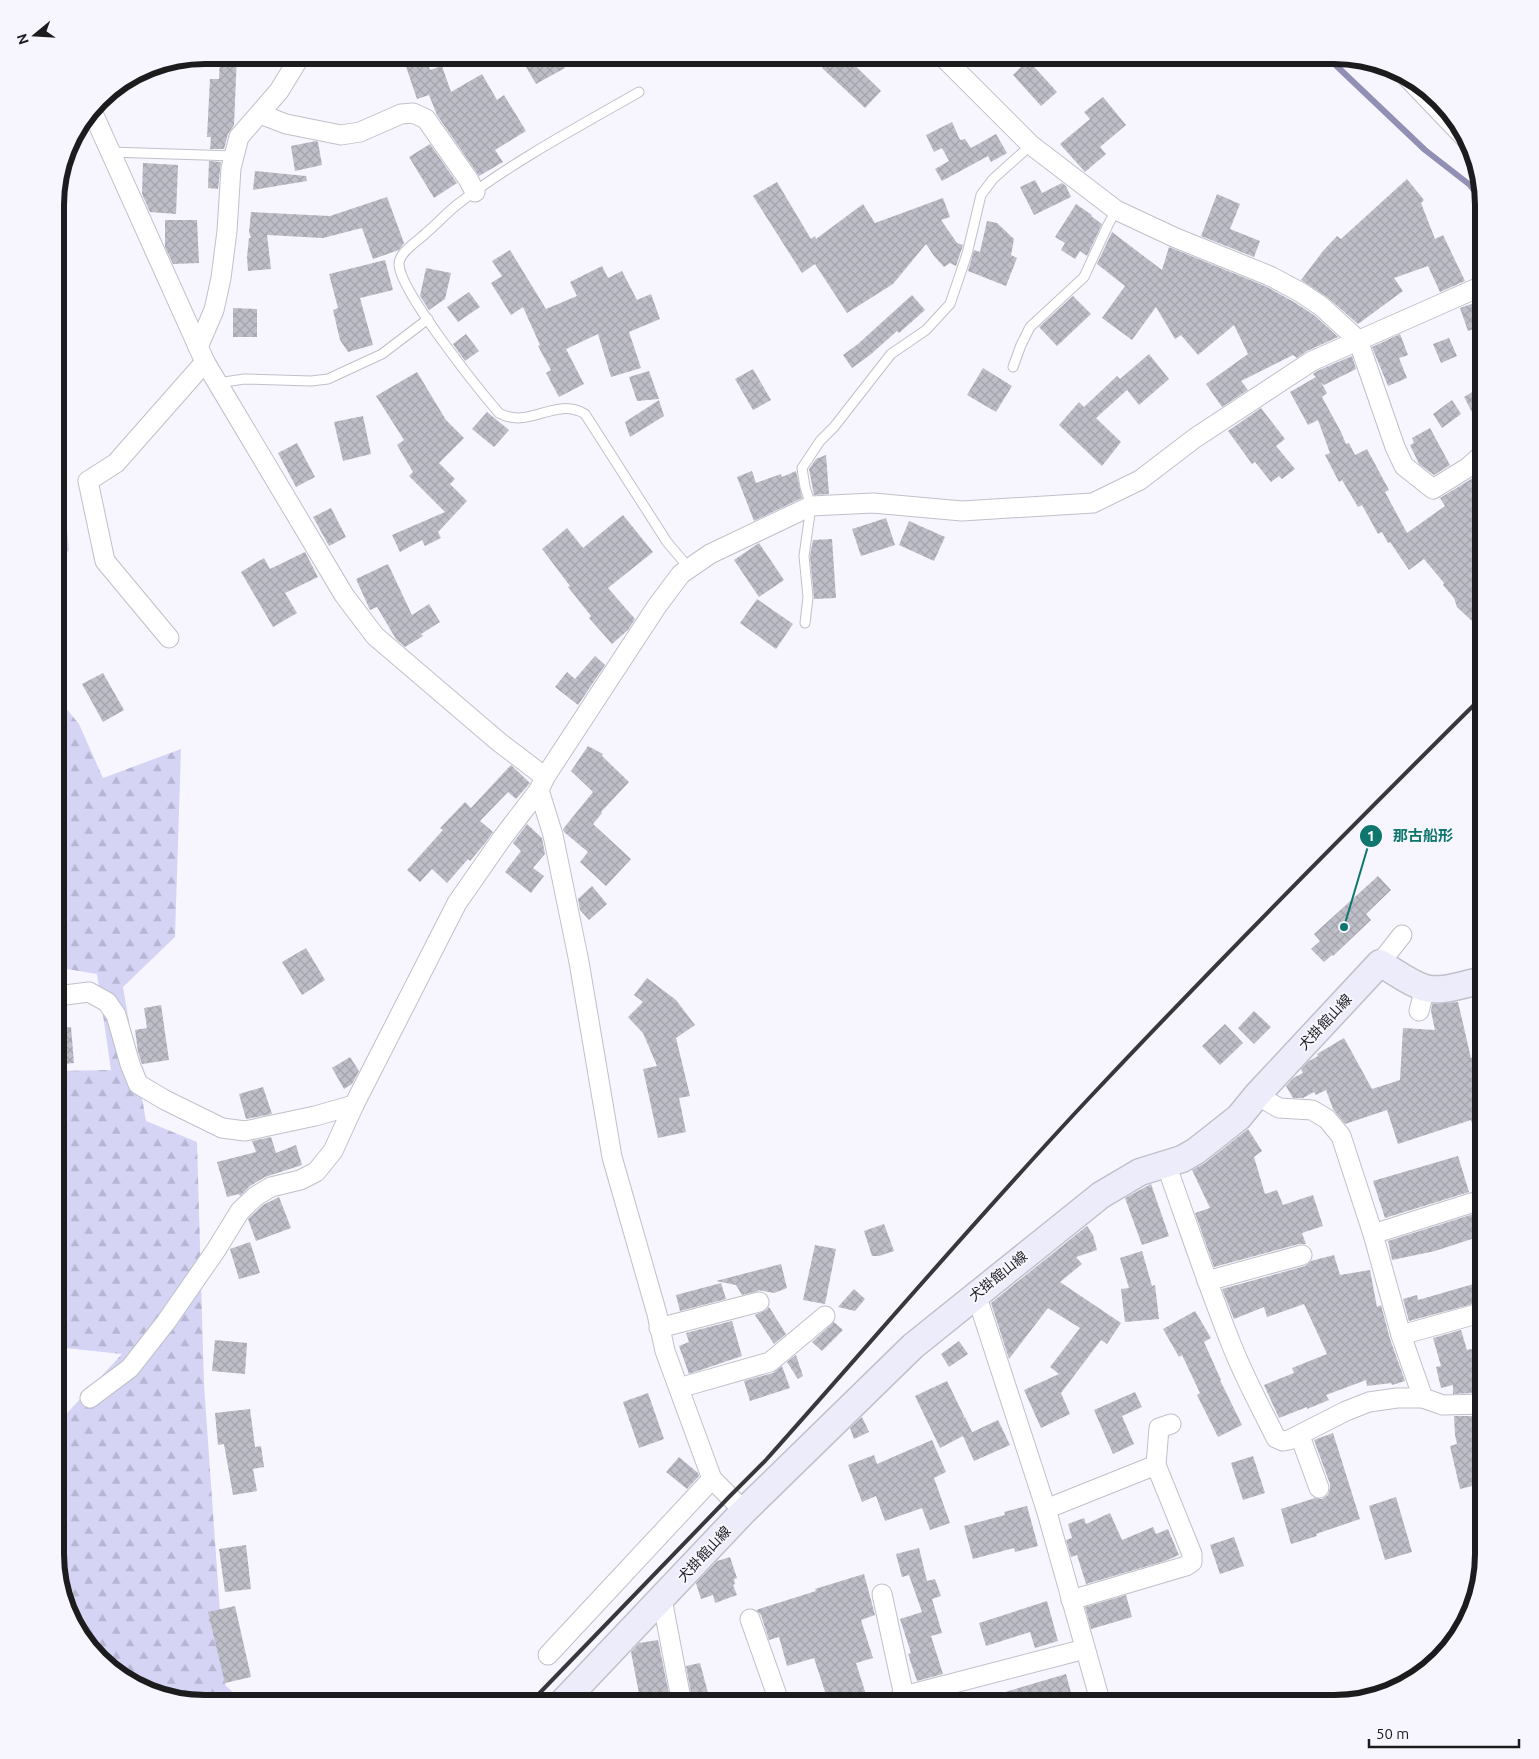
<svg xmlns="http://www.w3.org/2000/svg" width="1539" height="1759" font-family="Ubuntu,'Noto Sans JP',sans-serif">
  <defs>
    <pattern id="forest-firs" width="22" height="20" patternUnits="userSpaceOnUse" patternTransform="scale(1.25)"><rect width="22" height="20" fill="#d5d4f5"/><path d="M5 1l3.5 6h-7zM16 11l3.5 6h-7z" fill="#b6b5d2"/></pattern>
    <pattern id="building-cross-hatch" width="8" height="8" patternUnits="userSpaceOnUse" patternTransform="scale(1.25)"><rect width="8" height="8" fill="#bebec8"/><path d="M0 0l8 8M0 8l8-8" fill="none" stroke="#a3a3ab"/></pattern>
  </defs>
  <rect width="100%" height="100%" fill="#f7f6ff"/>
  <g fill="url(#forest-firs)">
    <polygon points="55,464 61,465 69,550 55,570"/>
    <polygon points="55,695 79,724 103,778 181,749 175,937 123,987 146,1121 197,1142 204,1385 225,1683 226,1686 246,1704 205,1704 138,1688 86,1645 63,1602 55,1554 55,1426 122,1354 55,1347 55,1071 111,1070 97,974 55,967"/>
  </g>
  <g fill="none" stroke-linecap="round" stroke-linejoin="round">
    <polyline stroke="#918fb3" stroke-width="6" points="1325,55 1425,150 1470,185 1478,196"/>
  </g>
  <g fill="url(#building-cross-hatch)">
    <polygon points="220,55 237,55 234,125 228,134 224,149 210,149 211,137 207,137 210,79 219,79"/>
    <polygon points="402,55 425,55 430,70 442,66 451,92 482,74 497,100 504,95 526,131 495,150 503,162 479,176 437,115 429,95 417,99"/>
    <polygon points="519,55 557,55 565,68 536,84"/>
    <polygon points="834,55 844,55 881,91 865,108 822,68"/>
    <polygon points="1028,60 1057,92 1041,106 1013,75"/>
    <polygon points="1103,97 1126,125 1100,147 1106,154 1085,172 1060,144 1090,119 1084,112"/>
    <polygon points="952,122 960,140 965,139 971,148 996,134 1007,153 991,162 988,156 942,181 935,169 949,161 942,148 934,152 926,135"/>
    <polygon points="316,141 318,142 322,165 295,171 291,146"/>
    <polygon points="430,144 457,183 434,198 409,157"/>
    <polygon points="209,161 221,162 218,189 208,188"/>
    <polygon points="143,163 178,165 176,214 150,212 142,194"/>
    <polygon points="255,171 306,176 307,181 253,190"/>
    <polygon points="1407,179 1424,200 1421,203 1435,239 1443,235 1465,281 1440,292 1428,266 1394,278 1403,291 1358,324 1327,297 1301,280 1323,251 1337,236 1341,239"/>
    <polygon points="1035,180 1042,193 1062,183 1066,186 1071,197 1034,215 1020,187"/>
    <polygon points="777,182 811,239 815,236 816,239 863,204 875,223 943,198 950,217 941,220 957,243 963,245 956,266 950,263 944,267 934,256 926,244 893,284 847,313 815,264 802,273 753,196"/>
    <polygon points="1217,194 1240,204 1230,229 1260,241 1254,257 1201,236"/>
    <polygon points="387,197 404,243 399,250 373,259 362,228 323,238 267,235 271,269 248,271 247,257 249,238 251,238 249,232 251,212 330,216"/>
    <polygon points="1076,204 1092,215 1091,216 1102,224 1087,256 1080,251 1075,259 1061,250 1065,243 1055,237"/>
    <polygon points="165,220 197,220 199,263 173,264 165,247"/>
    <polygon points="987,221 997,223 1014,239 1011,255 1017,258 1006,286 968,271 974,250 980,252"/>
    <polygon points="1112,232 1162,270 1169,247 1265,286 1294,302 1314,315 1338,337 1307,351 1297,358 1293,355 1241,381 1248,390 1222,407 1206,384 1248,354 1234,325 1198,355 1181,335 1175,339 1156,307 1132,340 1102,318 1125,286 1097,264"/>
    <polygon points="510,250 546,309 577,296 570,282 602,266 608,278 622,271 637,300 651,294 660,319 629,332 641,368 611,377 598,334 566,349 584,384 559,397 546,373 551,370 538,346 540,345 523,307 511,315 491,283 502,276 492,261"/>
    <polygon points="385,260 393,290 360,298 373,345 348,352 340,340 333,310 338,308 329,274"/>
    <polygon points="426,268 451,273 445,299 429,310 420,296"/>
    <polygon points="469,292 480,307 458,322 447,307"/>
    <polygon points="912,295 925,310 899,333 897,331 870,355 852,368 843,355 858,344"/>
    <polygon points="1073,296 1091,314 1057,346 1039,327"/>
    <polygon points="1480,301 1484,313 1484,325 1468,331 1460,308"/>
    <polygon points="233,308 257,309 257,337 233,337"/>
    <polygon points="466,334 479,351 465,361 453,344"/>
    <polygon points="1400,334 1408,355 1399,358 1407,378 1388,386 1372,347"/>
    <polygon points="1449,338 1457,356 1441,363 1433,344"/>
    <polygon points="1149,354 1169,379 1139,405 1127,390 1096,418 1121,442 1102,466 1059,425 1079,402 1084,407 1117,376 1120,379"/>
    <polygon points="1352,356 1356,369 1324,385 1321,382 1327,393 1322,397 1341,432 1346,444 1349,443 1355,455 1367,449 1389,490 1385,492 1407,533 1445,506 1440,498 1473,478 1484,468 1484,632 1457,607 1454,598 1443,585 1444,583 1424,559 1409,570 1390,542 1388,543 1382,532 1378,534 1362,505 1358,507 1342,480 1339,482 1325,455 1330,453 1318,420 1308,425 1290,392 1316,377 1313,374 1317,371"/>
    <polygon points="983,368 1012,386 996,412 967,395"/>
    <polygon points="753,369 771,400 753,410 735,379"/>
    <polygon points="649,371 659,399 637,401 629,377"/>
    <polygon points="417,372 446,420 464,438 439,463 455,479 450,484 467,501 438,532 441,538 425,546 422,540 400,552 392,535 445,512 409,476 413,472 397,445 404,440 376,396"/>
    <polygon points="1484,385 1484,405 1472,412 1464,397"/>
    <polygon points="659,400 664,416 630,437 625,422"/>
    <polygon points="1452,400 1461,414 1442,428 1433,414"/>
    <polygon points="1261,408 1285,439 1276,446 1295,469 1282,479 1279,476 1271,482 1255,462 1252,464 1228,431"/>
    <polygon points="487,412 509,430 494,447 472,429"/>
    <polygon points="363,416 371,454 343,461 334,422"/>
    <polygon points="1430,428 1450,465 1434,475 1419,464 1410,445 1414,443 1412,438"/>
    <polygon points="297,443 315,477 296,487 278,453"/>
    <polygon points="826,455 829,494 814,495 809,469 816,459"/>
    <polygon points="752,471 756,483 781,474 782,477 796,471 802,498 754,521 737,477"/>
    <polygon points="331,508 346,537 329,546 313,517"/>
    <polygon points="623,515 653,552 608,588 635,619 628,630 612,644 589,618 591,616 568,587 570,586 542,549 567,528 583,548"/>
    <polygon points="886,518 895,545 861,556 852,529"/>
    <polygon points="909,521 945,537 934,561 899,545"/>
    <polygon points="832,539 836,598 814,599 810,556 813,540"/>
    <polygon points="759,543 784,580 759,597 734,560"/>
    <polygon points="305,552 318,577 285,593 297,613 273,627 241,572 264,558 270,569"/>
    <polygon points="388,564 412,615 429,604 440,622 421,634 423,636 405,647 396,639 377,607 370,610 356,579"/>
    <polygon points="757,599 793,624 776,649 740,623"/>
    <polygon points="595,656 605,665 578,705 555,687 567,672 575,679"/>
    <polygon points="103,673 124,710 103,722 82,684"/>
    <polygon points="588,746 603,754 602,756 629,782 601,812 602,813 593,824 631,859 606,886 580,862 588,852 564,832 563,829 593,792 571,771"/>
    <polygon points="511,765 530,783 516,799 508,792 480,821 493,832 486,842 470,861 468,859 447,883 432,869 420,882 407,870 443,830 440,828 465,802 471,808"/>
    <polygon points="527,824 542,838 545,854 533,868 544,876 531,893 505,872 521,851 513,843"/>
    <polygon points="1378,876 1391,890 1366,914 1371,920 1333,956 1332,955 1324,962 1311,949 1320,941 1314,934"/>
    <polygon points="592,886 607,904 589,920 580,910 578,899"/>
    <polygon points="306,948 325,980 302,995 282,962"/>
    <polygon points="647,978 676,1000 695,1025 676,1038 690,1096 679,1098 686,1132 658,1138 643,1069 657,1066 643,1033 628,1017 643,1002 634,995"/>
    <polygon points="1458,1002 1471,1058 1484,1054 1484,1149 1480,1150 1471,1120 1398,1144 1387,1110 1345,1124 1333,1109 1326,1090 1316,1095 1314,1092 1303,1098 1293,1098 1286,1086 1293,1078 1303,1073 1301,1069 1309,1061 1318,1056 1317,1054 1344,1038 1372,1089 1400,1080 1403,1028 1435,1030 1431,1011 1432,1004"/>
    <polygon points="161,1005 169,1060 142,1064 138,1052 135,1030 147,1028 144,1008"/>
    <polygon points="1254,1011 1271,1027 1254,1044 1238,1028"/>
    <polygon points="1225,1024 1243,1043 1220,1065 1202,1046"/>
    <polygon points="71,1027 74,1063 55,1065 55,1029"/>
    <polygon points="350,1057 359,1071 352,1084 344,1089 332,1068"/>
    <polygon points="263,1087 272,1114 246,1119 239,1094"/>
    <polygon points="1248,1129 1262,1151 1254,1157 1265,1194 1277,1190 1283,1205 1313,1195 1323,1226 1302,1233 1306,1244 1299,1244 1214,1267 1195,1213 1210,1208 1192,1170 1205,1163"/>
    <polygon points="271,1137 276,1153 296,1145 302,1165 265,1177 250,1186 240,1196 239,1194 227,1197 217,1162 256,1152 252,1141"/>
    <polygon points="1458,1156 1469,1192 1385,1218 1373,1181"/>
    <polygon points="1151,1184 1169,1236 1142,1245 1125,1198"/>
    <polygon points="279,1197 291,1228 256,1241 248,1219 263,1205"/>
    <polygon points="1483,1211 1484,1235 1435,1251 1392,1260 1388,1241"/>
    <polygon points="884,1224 894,1251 879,1256 872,1256 864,1231"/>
    <polygon points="1087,1226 1093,1235 1097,1250 1076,1257 1082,1264 1060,1282 1121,1323 1107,1344 1101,1340 1061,1393 1070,1414 1041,1428 1024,1390 1059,1374 1050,1367 1080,1328 1048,1308 1009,1359 991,1303"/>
    <polygon points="250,1242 260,1273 239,1279 230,1249"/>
    <polygon points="815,1245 836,1249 825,1304 803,1300"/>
    <polygon points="1142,1251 1152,1286 1155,1285 1159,1319 1125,1322 1121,1289 1129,1288 1120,1258"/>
    <polygon points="1334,1255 1340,1275 1370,1270 1377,1307 1381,1305 1390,1339 1405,1381 1392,1385 1391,1383 1367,1386 1366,1380 1326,1395 1329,1400 1307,1409 1307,1407 1279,1418 1264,1385 1294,1373 1292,1368 1327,1354 1304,1304 1267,1317 1264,1307 1234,1319 1222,1289 1305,1266 1311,1261"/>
    <polygon points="781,1264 787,1288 774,1293 758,1290 759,1291 742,1295 736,1285 716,1281"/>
    <polygon points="1484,1281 1484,1301 1409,1321 1403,1299 1417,1295 1418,1300"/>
    <polygon points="721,1283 726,1299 680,1311 676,1295"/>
    <polygon points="854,1289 865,1299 855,1311 838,1307"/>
    <polygon points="769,1307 786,1334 774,1344 755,1315 766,1310"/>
    <polygon points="1195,1311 1211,1338 1204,1342 1221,1380 1220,1380 1242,1425 1218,1437 1197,1395 1200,1393 1182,1355 1179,1357 1163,1329"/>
    <polygon points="732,1321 742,1356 689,1374 679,1346 689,1342 686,1333"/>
    <polygon points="834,1322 843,1330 822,1351 812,1342"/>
    <polygon points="1461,1330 1467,1350 1484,1346 1484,1385 1472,1389 1472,1393 1453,1394 1453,1385 1441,1388 1436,1367 1441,1366 1433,1338"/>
    <polygon points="215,1340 247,1343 245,1374 212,1371"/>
    <polygon points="959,1341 968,1354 949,1367 941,1354"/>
    <polygon points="796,1355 803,1376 798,1379 787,1362"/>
    <polygon points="782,1366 790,1388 750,1401 744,1381 773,1373"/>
    <polygon points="947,1381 964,1416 963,1418 965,1417 972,1432 964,1436 998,1420 1010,1445 974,1461 963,1436 940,1448 915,1396"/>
    <polygon points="1135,1392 1142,1407 1122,1416 1134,1444 1113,1454 1094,1410"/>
    <polygon points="648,1393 664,1439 639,1448 623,1402"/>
    <polygon points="250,1409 255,1447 261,1446 264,1467 253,1469 257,1491 233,1495 224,1444 218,1445 215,1413"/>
    <polygon points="1454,1416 1474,1416 1475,1443 1481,1442 1484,1455 1484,1483 1460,1489 1450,1446 1457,1444 1455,1435"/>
    <polygon points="862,1417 869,1432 854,1439 850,1428"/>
    <polygon points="1333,1433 1360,1519 1316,1534 1317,1536 1291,1544 1281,1509 1315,1498 1322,1499 1328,1495 1330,1489 1330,1484 1314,1440"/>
    <polygon points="932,1440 946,1472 934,1478 950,1523 930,1530 922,1508 885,1521 876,1496 862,1502 848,1465 874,1455 877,1464"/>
    <polygon points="1253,1456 1265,1493 1243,1500 1231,1463"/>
    <polygon points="679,1457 698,1473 699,1476 687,1489 666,1472"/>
    <polygon points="1396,1497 1412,1552 1385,1560 1369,1506"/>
    <polygon points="1027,1506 1038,1546 1015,1552 1014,1548 973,1559 964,1526 1005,1515 1004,1512"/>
    <polygon points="1110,1513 1122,1540 1153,1527 1156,1534 1168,1529 1179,1555 1165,1561 1086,1584 1077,1555 1071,1557 1066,1540 1072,1538 1068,1524 1084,1518 1086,1524"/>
    <polygon points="1234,1537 1244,1566 1220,1574 1210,1545"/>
    <polygon points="246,1545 251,1589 225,1592 219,1549"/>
    <polygon points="919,1548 927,1581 935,1579 941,1596 932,1599 942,1633 931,1636 943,1674 917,1681 908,1654 911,1653 900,1619 922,1612 909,1575 902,1577 896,1554"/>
    <polygon points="730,1557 737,1578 734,1579 735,1584 733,1585 737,1595 715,1603 713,1595 701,1599 696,1583 717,1561"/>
    <polygon points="864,1574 875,1615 861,1620 873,1658 856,1663 869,1704 851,1704 848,1695 828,1701 814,1658 787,1666 779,1637 769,1640 761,1615 756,1610 816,1591 815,1589"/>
    <polygon points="1126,1595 1132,1617 1091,1629 1085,1607"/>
    <polygon points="1047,1601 1058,1641 1035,1648 1030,1632 986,1646 979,1623"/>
    <polygon points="235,1606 251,1677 225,1683 208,1612"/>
    <polygon points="658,1640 671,1704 641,1704 631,1652 639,1643"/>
    <polygon points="700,1663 711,1704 693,1704 686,1666"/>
    <polygon points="1066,1674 1074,1704 979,1704 978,1700"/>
  </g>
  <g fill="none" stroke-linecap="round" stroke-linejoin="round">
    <g stroke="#c0c0ca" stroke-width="11">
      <g id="lane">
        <path d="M639,92C580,126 517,159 462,201C449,210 438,223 426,233C418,241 399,252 399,264C399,290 479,390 499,413C529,430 555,396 585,414L667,542L689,568"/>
        <polyline points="110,152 234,156"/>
        <polyline points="1013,367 1021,345 1030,327 1084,277 1108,225 1116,210"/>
        <polyline points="218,383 244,379 311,381 328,379 382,354 428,319"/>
        <polyline points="805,623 808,597 804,556 811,506 805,487 802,468 820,441 834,427 891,354 926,330 950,304 967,254 981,195 993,179 1031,145"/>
      </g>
    </g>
    <g stroke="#c0c0ca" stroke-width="21">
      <g id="street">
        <polyline points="941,55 1031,145 1116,210 1176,238 1270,276 1300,292 1321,306 1358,340 1395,447 1404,466 1433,489 1467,468 1484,453"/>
        <polyline points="1401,71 1468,141"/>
        <polyline points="92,111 205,362 344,595 375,636 499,742 545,777"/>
        <polyline points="260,114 286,124 341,135 360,132 401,114 413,113 426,119 468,179 475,192"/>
        <polyline points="198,347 214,310 221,278 227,231 231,168 239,137 279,91 301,55"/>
        <polyline points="169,638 105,561 88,481 116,463 205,362"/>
        <polyline points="539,790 553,835 579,962 612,1157 657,1314 665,1351 712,1479 744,1511"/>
        <polyline points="1380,963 1402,935"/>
        <polyline points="55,993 65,995 89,992 107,1002 116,1015 130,1064 138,1084 165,1100 222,1128 245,1131 315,1116 354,1105"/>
        <polyline points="1419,1011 1425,988"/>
        <polyline points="1257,1095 1279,1108 1312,1110 1327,1119 1341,1136 1373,1234 1401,1335 1423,1398"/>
        <path d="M1166,1164C1187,1223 1207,1283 1230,1341C1243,1375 1260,1406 1276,1438L1283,1441L1289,1440L1346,1411L1369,1402L1397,1398H1423L1443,1405L1484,1404"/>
        <polyline points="1373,1234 1484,1199"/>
        <polyline points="1207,1281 1302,1255"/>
        <polyline points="976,1294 1046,1509 1101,1704"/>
        <polyline points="659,1328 759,1302"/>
        <polyline points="1401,1335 1484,1312"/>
        <polyline points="679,1388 770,1362 825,1316"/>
        <polyline points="90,1398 130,1368 166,1322 216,1250 240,1211 256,1196 271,1187 300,1180 316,1172 333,1151 354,1105 457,903 503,837 539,790 545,777 657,606 681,574 710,554 811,506 873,503 962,511 1093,503 1140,480 1195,438 1312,361 1484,285"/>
        <polyline points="1300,1436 1319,1488"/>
        <polyline points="1046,1509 1156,1465"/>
        <polyline points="882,1594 904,1696"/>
        <polyline points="662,1599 682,1704"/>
        <polyline points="1071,1600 1186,1566 1192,1562 1192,1554 1156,1465 1159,1428 1171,1424"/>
        <polyline points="750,1619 780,1704"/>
        <polyline points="548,1655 712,1479"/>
        <polyline points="890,1704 904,1696 1085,1649"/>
      </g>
    </g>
    <g stroke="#c0c0ca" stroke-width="29">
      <path id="secondary" d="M561,1704L744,1511L913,1346L1101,1195L1140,1172L1182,1159L1196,1151L1239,1117L1257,1095L1380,963C1394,971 1409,983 1425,988C1443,993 1467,983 1484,980"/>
    </g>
    <use href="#lane" stroke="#fff" stroke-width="9"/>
    <use href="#street" stroke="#fff" stroke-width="19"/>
    <use href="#secondary" stroke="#edecfb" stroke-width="26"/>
    <path stroke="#38383c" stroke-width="4" d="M529,1704L729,1497L765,1461C874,1339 980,1214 1092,1095C1220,959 1352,826 1484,695"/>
  </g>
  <g text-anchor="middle" stroke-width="4" stroke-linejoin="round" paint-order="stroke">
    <g font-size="14" fill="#1c1c1f" stroke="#f7f6ff">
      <text transform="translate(1325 1022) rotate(-47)" y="5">犬掛館山線</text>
      <text transform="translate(998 1276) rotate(-39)" y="5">犬掛館山線</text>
      <text transform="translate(704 1554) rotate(-47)" y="5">犬掛館山線</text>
    </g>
  </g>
  <path d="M0 0H1539V1759H0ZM205 64H1334A141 141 0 0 1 1475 205V1554A141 141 0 0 1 1334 1695H205A141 141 0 0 1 64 1554V205A141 141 0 0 1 205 64Z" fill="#f7f6ff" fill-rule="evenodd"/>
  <path fill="none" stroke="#1c1c1f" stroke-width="6" d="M205 64H1334A141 141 0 0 1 1475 205V1554A141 141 0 0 1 1334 1695H205A141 141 0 0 1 64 1554V205A141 141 0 0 1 205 64Z"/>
  <path fill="none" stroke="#0f766e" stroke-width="2" d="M1344 927L1371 836"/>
  <g fill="#0f766e" stroke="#f7f6ff" stroke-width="2">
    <circle cx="1344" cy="927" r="5"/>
    <circle cx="1371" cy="836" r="12"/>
  </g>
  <g font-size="15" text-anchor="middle" font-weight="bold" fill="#fff">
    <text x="1371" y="841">1</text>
  </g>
  <g font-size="15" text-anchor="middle" font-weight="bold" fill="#0f766e" stroke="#f7f6ff" stroke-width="4" stroke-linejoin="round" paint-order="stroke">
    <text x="1423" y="841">那古船形</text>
  </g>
  <g transform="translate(35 35) rotate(252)" stroke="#f7f6ff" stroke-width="4" paint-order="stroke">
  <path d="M0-4L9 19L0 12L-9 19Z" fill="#1c1c1f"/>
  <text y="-8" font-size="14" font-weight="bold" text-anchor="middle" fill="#1c1c1f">N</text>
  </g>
  <path d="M1369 1739v8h150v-8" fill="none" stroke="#1c1c1f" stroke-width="2.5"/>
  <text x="1376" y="1739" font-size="15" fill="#1c1c1f" stroke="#f7f6ff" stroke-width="4" paint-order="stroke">50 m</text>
</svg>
